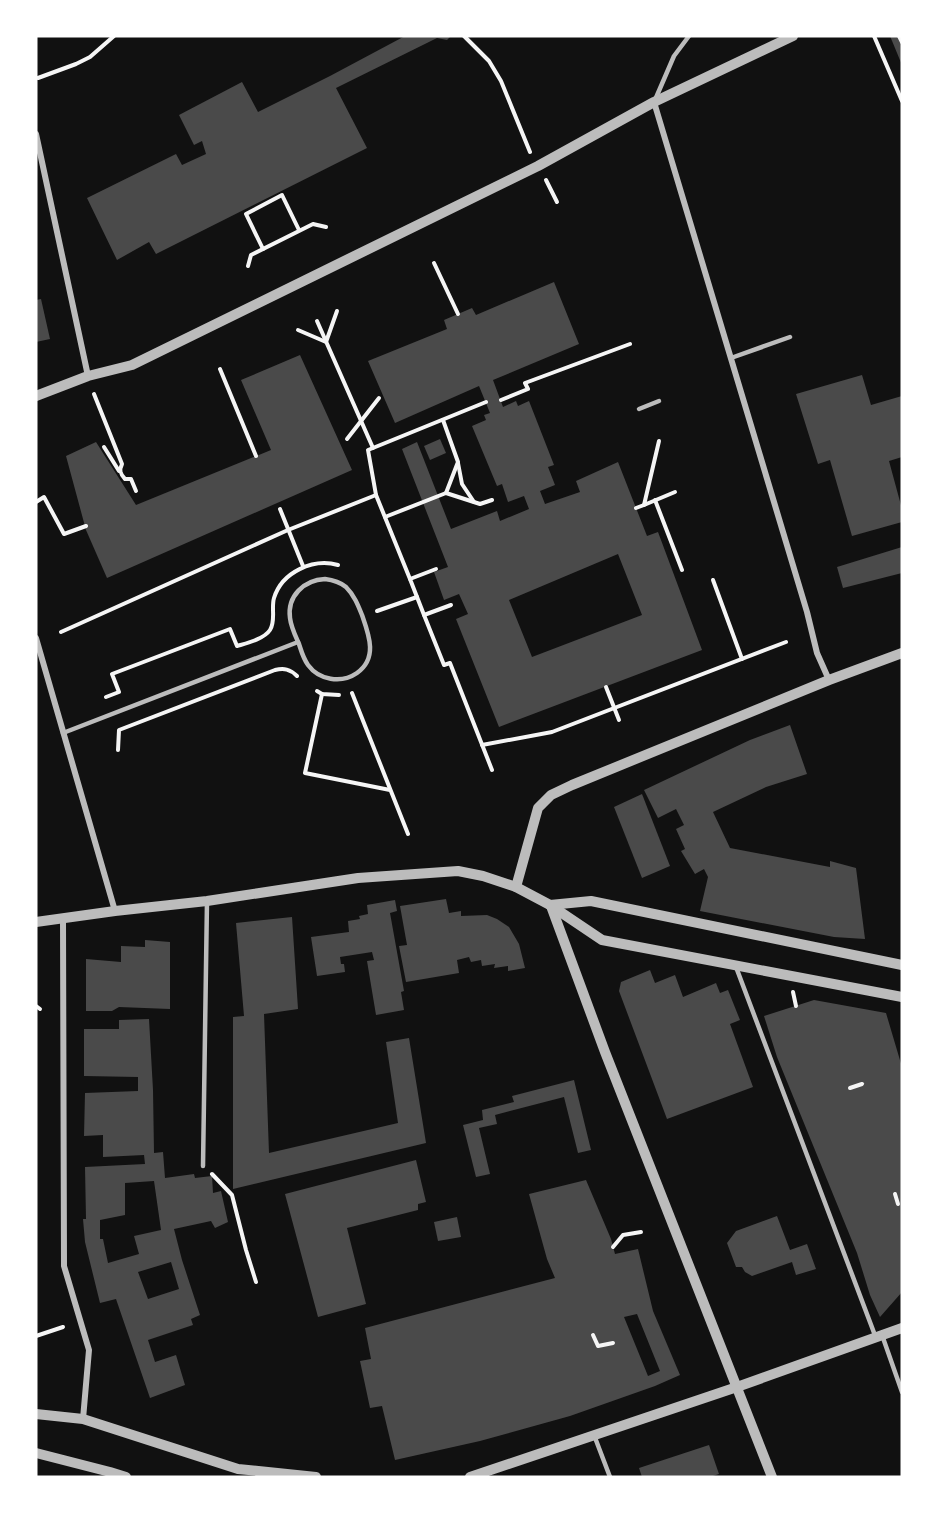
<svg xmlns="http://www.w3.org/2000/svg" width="938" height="1513" font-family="'Libre Baskerville',serif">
  <rect width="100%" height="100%" fill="#111"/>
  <g fill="#4a4a4a" fill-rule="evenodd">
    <polygon points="405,36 451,36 447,40 437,38 336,88 367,148 156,254 149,242 117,260 87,198 176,154 182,165 206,154 202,141 194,145 179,115 242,82 258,112 330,76"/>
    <polygon points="890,36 902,36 902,65"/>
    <path d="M554,282L579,344L493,380L503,407L516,401L518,406L529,401L554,465L548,467L555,485L540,491L545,504L580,492L576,481L618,462L647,536L658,532L702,650L499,727L456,619L468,614L459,594L444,600L434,572L448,567L402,449L417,442L451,529L497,511L500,521L529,509L524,496L508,502L502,484L497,486L472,426L486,420L484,415L490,413L479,386L395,423L368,361L447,329L444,320L472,308L476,315ZM618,554L642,615L532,657L509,600Z"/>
    <polygon points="41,299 50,339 36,342 36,300"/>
    <polygon points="300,355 352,470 107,578 86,530 66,456 96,442 136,505 271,450 241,380"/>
    <polygon points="862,375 871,405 902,396 902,457 889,461 902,509 902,522 852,536 830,460 818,464 796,394"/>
    <polygon points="440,439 446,453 430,460 424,446"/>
    <polygon points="902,547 902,573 843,588 837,567"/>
    <polygon points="790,725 807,774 766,787 713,812 730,848 830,867 830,861 856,868 865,939 834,937 700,911 708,877 704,869 695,874 681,851 685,849 676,829 684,825 676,809 658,818 644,790 750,740"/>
    <polygon points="642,794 670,866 642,878 614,807"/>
    <polygon points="446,899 449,913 461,911 461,916 487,915 497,919 509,927 519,944 525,968 508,971 508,966 494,968 495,964 482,966 481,960 471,962 469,957 457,960 459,973 406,982 399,946 407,945 400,906"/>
    <polygon points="395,900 397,911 390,913 404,991 401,992 404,1010 376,1015 367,961 374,960 372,952 340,957 341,964 344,964 345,972 317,976 311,937 349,932 348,921 360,919 359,916 368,914 367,905"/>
    <polygon points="292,917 298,1009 264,1014 269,1153 398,1123 386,1042 409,1038 426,1143 233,1189 233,1017 244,1016 236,923"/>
    <polygon points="145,940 170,942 170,1009 119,1007 112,1011 86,1011 86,959 121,962 121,946 145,947"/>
    <polygon points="650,970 655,983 675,975 683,997 716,983 720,993 728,990 740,1020 730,1024 753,1087 667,1119 619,991 621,982"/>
    <polygon points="814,1000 886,1013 902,1067 902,1292 880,1317 870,1295 857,1253 777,1057 764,1016"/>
    <path d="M149,1019L153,1090L154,1153L163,1152L165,1178L194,1174L195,1178L212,1176L213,1193L221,1191L228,1222L215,1228L211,1221L174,1229L182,1260L200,1315L191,1319L193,1325L148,1340L155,1362L176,1355L185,1385L150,1398L116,1299L100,1303L85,1242L83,1219H86L85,1167L145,1164L144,1155L103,1157V1135L84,1136L85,1093L138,1091V1077L84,1076V1029H119V1020ZM154,1181L161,1230L134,1236L139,1254L108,1263L103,1239H100V1220L125,1215V1183ZM171,1262L179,1289L148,1299L138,1272Z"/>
    <polygon points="574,1080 591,1150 578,1153 564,1097 495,1115 497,1124 479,1128 490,1174 476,1177 463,1125 483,1120 482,1110 514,1102 512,1096"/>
    <polygon points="416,1160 426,1202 418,1204 418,1210 347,1228 366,1304 318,1317 285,1194"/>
    <path d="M586,1180L611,1239L615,1254L638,1249L653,1311L680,1375L655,1386L570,1416L480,1441L395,1460L382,1406L370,1408L360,1361L371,1359L365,1328L555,1278L547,1259L529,1194ZM637,1314L660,1371L648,1376L624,1317Z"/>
    <polygon points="777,1216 790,1250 807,1244 816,1269 796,1275 792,1262 752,1276 745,1272 742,1267 736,1267 727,1243 736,1231"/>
    <polygon points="457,1217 461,1237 438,1241 434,1222"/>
    <polygon points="709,1445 719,1474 710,1477 642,1477 639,1468"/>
  </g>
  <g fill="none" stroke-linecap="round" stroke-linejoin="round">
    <g stroke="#f5f5f5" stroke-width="4">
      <polyline points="464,36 489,61 501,81 530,152"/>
      <polyline points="874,36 902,101"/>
      <polyline points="899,36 902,42"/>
      <polyline points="38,78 76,64 90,57 114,36"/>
      <polyline points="546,180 557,202"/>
      <polyline points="263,249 246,214 282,195 299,230"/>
      <polyline points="434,263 458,314"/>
      <polyline points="248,266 251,255 313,224 326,227"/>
      <polyline points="317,321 373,448"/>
      <polyline points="298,330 326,342 337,311"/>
      <polyline points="220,369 256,456"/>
      <path d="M94,394L122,464C119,470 120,474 125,479H131L136,491"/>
      <polyline points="501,400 528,389 525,383 630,344"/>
      <polyline points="443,420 458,462 446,493"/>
      <polyline points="347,439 379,398"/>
      <polyline points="659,441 644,505 675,492"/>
      <polyline points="104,447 119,471"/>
      <polyline points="458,463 462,484 474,502"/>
      <polyline points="655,500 682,570"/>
      <polyline points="36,502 44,497 64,534 86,526"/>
      <polyline points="636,508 644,505"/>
      <polyline points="280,509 303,566"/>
      <polyline points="385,517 446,493 480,504 492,500"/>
      <polyline points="436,569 410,579 424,615 451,605"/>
      <polyline points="410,579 376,495 368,450 486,402"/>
      <polyline points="713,580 742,659"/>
      <polyline points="377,611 417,597"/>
      <polyline points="424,615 444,665 450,663 492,770"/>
      <polyline points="61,632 288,530 376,495"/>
      <polyline points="606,687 619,720"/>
      <polyline points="317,691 322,694 339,695"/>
      <polyline points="352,693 408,834"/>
      <polyline points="322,694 305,773 390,790"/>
      <path d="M106,697L119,692L112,674L230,629L237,646C247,643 264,639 270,630C276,621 271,608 274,598C282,572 313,558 338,565"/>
      <polyline points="482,745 552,732 786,642"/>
      <path d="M118,750L119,730L275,670C284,668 290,669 297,676"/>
      <polyline points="793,992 796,1006"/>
      <polyline points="36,1006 40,1009"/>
      <polyline points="850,1088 862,1084"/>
      <polyline points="212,1174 232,1195 246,1250 256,1282"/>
      <polyline points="895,1194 898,1204"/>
      <polyline points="613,1247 623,1235 641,1232"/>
      <polyline points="593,1335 598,1346 613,1343"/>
      <polyline points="36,1336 63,1327"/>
    </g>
    <g stroke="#bcbcbc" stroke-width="4.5">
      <polyline points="655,100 674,56 689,36"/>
      <polyline points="731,358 790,337"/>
      <polyline points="639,409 659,401"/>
      <path d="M325,579C333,580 340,582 346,587C354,595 358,605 362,615C369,635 378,658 357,673C341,684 319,680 308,665C303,658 301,650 299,644C295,635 291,627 290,618C287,596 304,580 325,579Z"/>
      <polyline points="63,733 298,642"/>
      <polyline points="736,967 876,1338"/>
      <polyline points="203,1166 207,901"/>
      <polyline points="882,1335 902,1392"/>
      <polyline points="594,1435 610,1477"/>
    </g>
    <g stroke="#bcbcbc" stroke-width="6">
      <polyline points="654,102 807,612 817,653 829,680"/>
      <polyline points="36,134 88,376"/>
      <polyline points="36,638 115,911"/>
      <polyline points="63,919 64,1266 89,1350 83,1419"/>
    </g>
    <g stroke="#bcbcbc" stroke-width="10">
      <polyline points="36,396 88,376 132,365 538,166 654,102 793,36"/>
      <polyline points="516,887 538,808 551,795 572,785 829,680 902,653"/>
      <polyline points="550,905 591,901 902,965"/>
      <polyline points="551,906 605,1052 772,1477"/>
      <polyline points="36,922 115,911 207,901 358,878 458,871 483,876 516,887 550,905 602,940 902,997"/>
      <polyline points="36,1414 83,1419 238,1469 316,1477"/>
      <polyline points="36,1453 110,1472 126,1477"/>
      <polyline points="470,1477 737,1387 902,1328"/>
    </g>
  </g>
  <rect width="938" height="1513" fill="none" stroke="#ffffff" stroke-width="75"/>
</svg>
